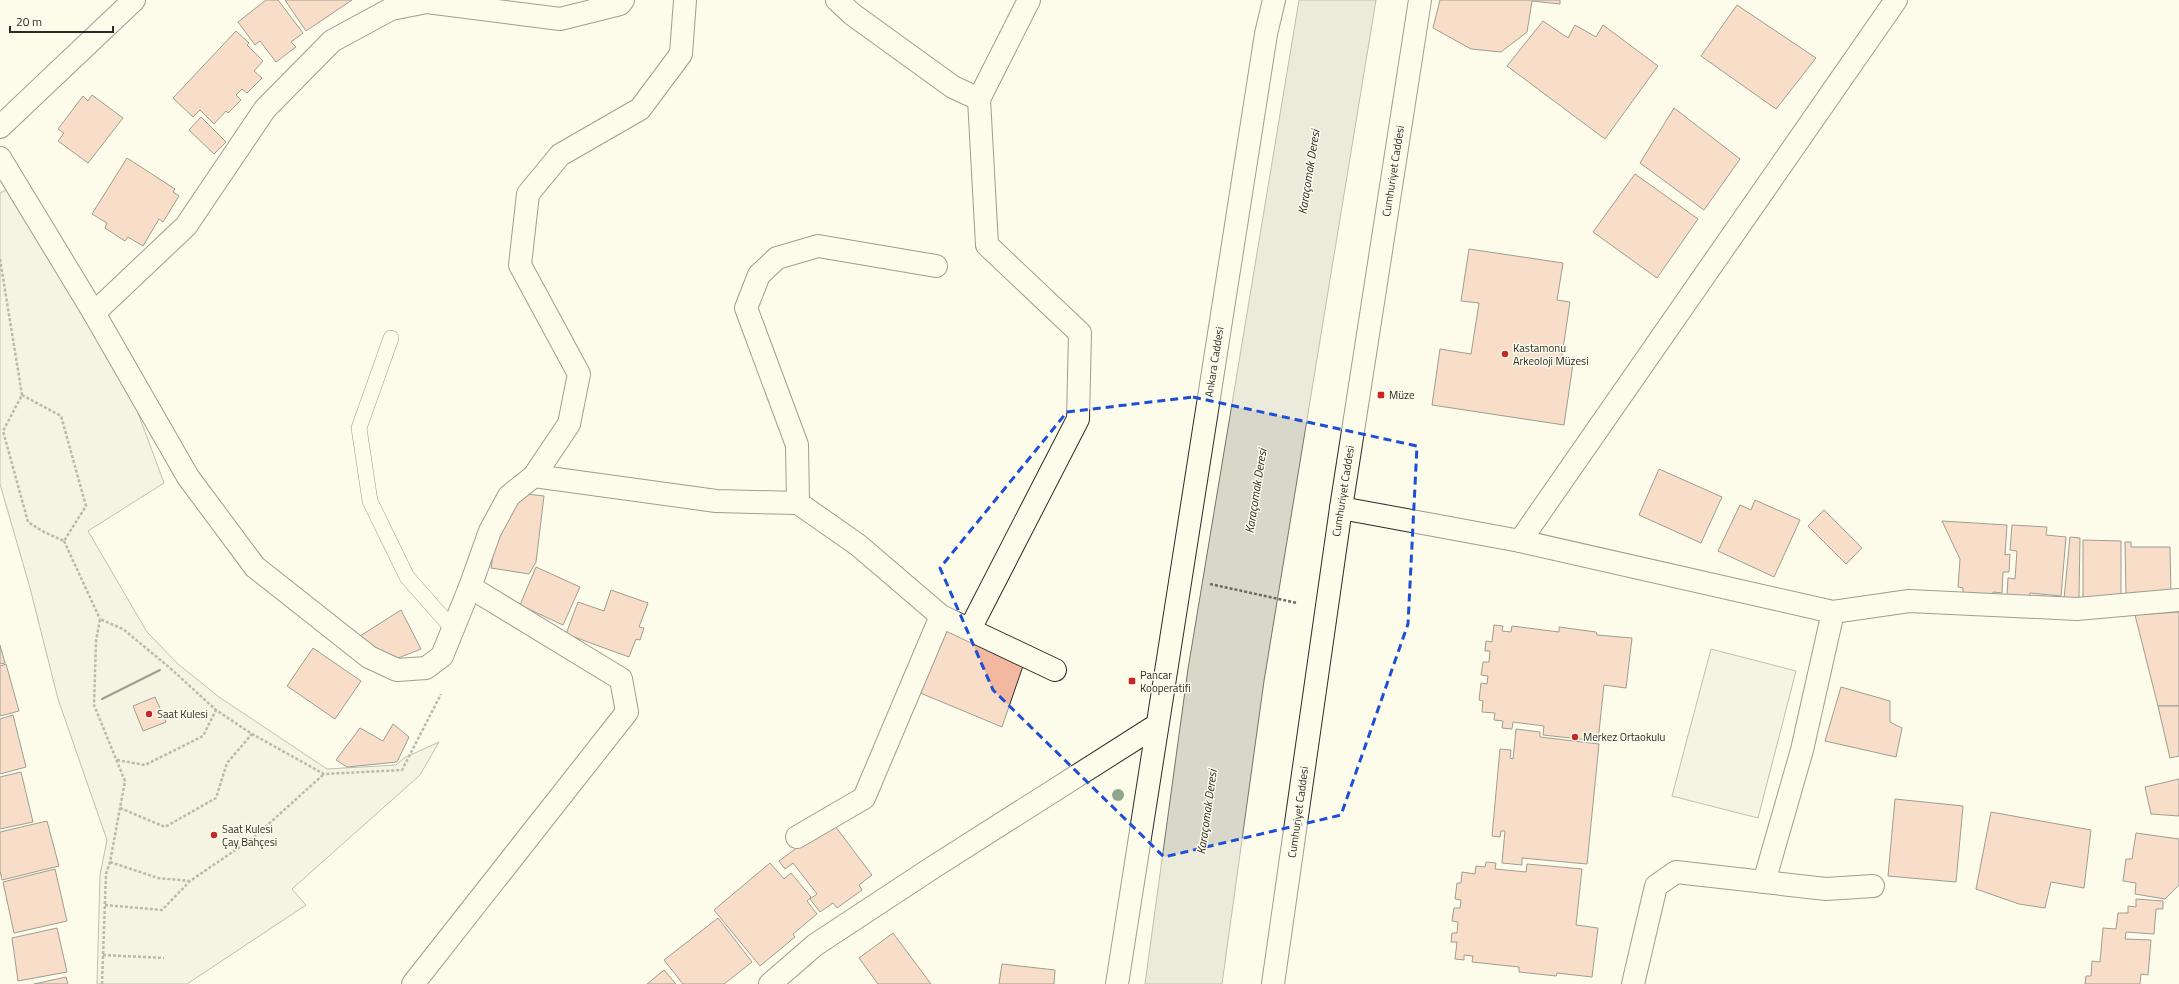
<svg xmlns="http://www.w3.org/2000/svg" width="2179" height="984" font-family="'Titillium Web',sans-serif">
  <rect width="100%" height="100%" fill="#fdfbea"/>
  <g fill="#ecebdb" stroke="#74746e">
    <polygon points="10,188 131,394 164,483 88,531 147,632 178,664 219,697 327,769 396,765 404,758 439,742 420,775 292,889 306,905 187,984 97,984 100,875 107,840 58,699 30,588 0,484 0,193"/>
    <polygon points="1711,649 1796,671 1758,818 1672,796"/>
  </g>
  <polygon fill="#d8d7c9" stroke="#74746e" points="1299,0 1376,0 1264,681 1222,984 1145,984 1188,669"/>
  <g fill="#f2b8a0" stroke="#2b2b2b">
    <polygon points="266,0 278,0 303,33 291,42 296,47 276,62 260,41 255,45 238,22"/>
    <polygon points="285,0 352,0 306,31"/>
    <polygon points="1440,0 1560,0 1560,4 1532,1 1527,32 1501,52 1471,49 1433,28"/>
    <polygon points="1737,5 1816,58 1776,109 1701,56"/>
    <polygon points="1543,21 1568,38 1575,25 1596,37 1603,25 1658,66 1605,139 1507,66"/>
    <polygon points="236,31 249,43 247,45 263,61 254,71 262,78 247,93 242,89 236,95 241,100 228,113 226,111 214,124 200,110 193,117 173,98"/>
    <polygon points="92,95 123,118 88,163 58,141 64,133 58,129 83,96 88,101"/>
    <polygon points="1674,108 1740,159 1704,210 1640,163"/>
    <polygon points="201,117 226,142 214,154 189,130"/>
    <polygon points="127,158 175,189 173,192 179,196 163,222 159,219 143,246 128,237 125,241 105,228 107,223 92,214"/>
    <polygon points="1635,174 1698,219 1657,278 1593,232"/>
    <polygon points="1469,249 1563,263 1557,300 1570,302 1561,362 1573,364 1564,425 1432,405 1440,349 1471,354 1479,303 1461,301"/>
    <polygon points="1659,469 1722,497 1701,543 1639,515"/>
    <polygon points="519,493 544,496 536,562 529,574 491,568 498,523"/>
    <polygon points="1755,500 1800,520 1774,577 1718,551 1740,505 1751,510"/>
    <polygon points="1824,510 1862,548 1846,564 1808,526"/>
    <polygon points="1942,521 2007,525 2005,555 2010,554 2009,572 2003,572 2002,593 1993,592 1993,597 1963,595 1963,588 1958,587 1960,559"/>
    <polygon points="2012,525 2047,527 2046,535 2066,537 2061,596 2030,593 2030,597 2007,596 2008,578 2015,579 2017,551 2010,550"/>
    <polygon points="2070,537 2080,538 2079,597 2064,599"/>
    <polygon points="2083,540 2121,541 2121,599 2083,599"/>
    <polygon points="2125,542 2131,542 2131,547 2170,547 2171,596 2126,596"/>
    <polygon points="536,567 580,587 563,625 520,605"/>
    <polygon points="611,590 648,603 639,627 644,628 640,640 636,639 629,657 566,634 578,602 604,611"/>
    <polygon points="401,610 421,649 393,660 360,636"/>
    <polygon points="2179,612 2179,706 2158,706 2135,615"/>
    <polygon points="1494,625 1503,626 1502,631 1511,632 1512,626 1559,632 1559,627 1596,632 1597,635 1632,638 1626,688 1604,685 1598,741 1543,735 1544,726 1513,722 1512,729 1502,728 1503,721 1494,720 1495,713 1482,712 1483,701 1479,700 1481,683 1487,684 1488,676 1481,675 1483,662 1489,662 1490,651 1485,651 1486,641 1492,642"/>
    <polygon points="947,628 1024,663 1002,727 918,692"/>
    <polygon points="0,645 5,663 0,664"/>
    <polygon points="313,648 361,681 335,719 287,686"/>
    <polygon points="6,664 19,711 0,716 0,666"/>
    <polygon points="1841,687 1890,701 1890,722 1902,728 1896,757 1825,741"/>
    <polygon points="155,697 166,722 143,731 133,706"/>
    <polygon points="2158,706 2179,706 2179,756 2170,758"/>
    <polygon points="13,715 26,767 0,774 0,719"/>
    <polygon points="393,724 409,737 397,762 347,767 336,760 360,728 383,741"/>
    <polygon points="1516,729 1540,732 1540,737 1599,744 1587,864 1522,858 1522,865 1502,863 1505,831 1501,831 1500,837 1492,836 1500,749 1511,750 1510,758 1513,759"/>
    <polygon points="21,772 33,822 0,829 0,777"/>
    <polygon points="2179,779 2179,816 2151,814 2145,787"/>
    <polygon points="1895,799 1963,806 1956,882 1888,876"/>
    <polygon points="1991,812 2091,830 2084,888 2051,882 2045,908 2019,904 1976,889"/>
    <polygon points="47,821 59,866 2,880 0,871 0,832"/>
    <polygon points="832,822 872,875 859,885 862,890 837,908 833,903 820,912 810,899 817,894 793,863 785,869 779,861"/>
    <polygon points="2136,833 2179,839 2179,885 2165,899 2135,894 2136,883 2123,881 2126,859 2132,859"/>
    <polygon points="1486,862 1496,863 1495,869 1526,872 1527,864 1582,869 1576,925 1598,928 1592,977 1557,973 1556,976 1519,972 1519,967 1472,962 1473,956 1464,955 1464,960 1455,959 1457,942 1451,942 1452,933 1457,933 1458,922 1452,921 1454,908 1460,908 1461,900 1455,899 1457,883 1461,883 1462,872 1475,874 1476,866 1485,867"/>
    <polygon points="770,863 784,879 791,873 811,897 807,901 817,914 793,934 795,937 760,966 714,910"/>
    <polygon points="55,869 67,921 14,933 3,882"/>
    <polygon points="2136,899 2163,901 2163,909 2156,909 2154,934 2126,932 2125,939 2151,940 2148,975 2141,974 2140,984 2085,984 2086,976 2091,976 2092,961 2100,962 2103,928 2116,929 2118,913 2128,913 2128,906 2136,907"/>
    <polygon points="718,918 752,962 724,984 683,984 664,960"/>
    <polygon points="57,928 67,972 18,981 12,938"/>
    <polygon points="893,933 931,984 878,984 859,958"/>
    <polygon points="1002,964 1055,970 1054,984 999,984"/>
    <polygon points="664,970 676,984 647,984"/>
    <polygon points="66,977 68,984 34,984"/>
  </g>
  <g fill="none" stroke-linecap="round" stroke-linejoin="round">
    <g stroke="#2b2b2b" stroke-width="16">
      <polyline id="lane" points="391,338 359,428 370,501 407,577 453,629"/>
    </g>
    <g stroke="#2b2b2b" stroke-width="24">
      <g id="street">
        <polyline points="837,0 852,14 953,87 979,99"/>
        <polyline points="0,158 94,313 188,477 255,567 369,657 397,670 426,668 442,656 470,587 621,679 627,712 413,984"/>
        <polyline points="94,313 186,226 265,109 332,41 391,9 427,2 560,19 620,4 623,0"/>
        <polyline points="534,476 716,501 798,503 858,545 941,616 1055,670"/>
        <polyline points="798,503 797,445 746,308 759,275 777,258 818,246 936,266"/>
        <polyline points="1341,508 1520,541 1833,612 1909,601 2077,609 2179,600"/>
        <polyline points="1520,541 1896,0"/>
        <polyline points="470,587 490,531 509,496 534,476 569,424 579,374 520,265 528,194 560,155 640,109 681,54 685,0"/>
        <polyline points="970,629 1078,419 1080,333 987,245 979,99 1029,0"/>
        <polyline points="797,837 864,798 941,616"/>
        <polyline points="1764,882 1802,750 1833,612"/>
        <polyline points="770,984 815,945 932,868 1157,725"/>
        <polyline points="1633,984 1656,886 1676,872 1826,889 1873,886"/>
      </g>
    </g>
    <g stroke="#2b2b2b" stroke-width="24">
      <polyline id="secondary" points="0,127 134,0"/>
    </g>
    <g stroke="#2b2b2b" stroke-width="24">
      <g id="primary">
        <polyline points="1117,984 1266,34 1274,0"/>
        <polyline points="1273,984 1341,508 1420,0"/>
      </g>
    </g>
    <g stroke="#6a6964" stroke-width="2.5" stroke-dasharray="3 2" stroke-linecap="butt">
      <polyline points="0,259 22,395"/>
      <polygon points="22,395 61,416 86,506 64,541 44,532 28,522 3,431"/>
      <polyline points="64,541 100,619"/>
      <polyline points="1210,584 1297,603"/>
      <polyline points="117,760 145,765 203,736 216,710"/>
      <polyline points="120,808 165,827 216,798 227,763 252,734"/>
      <polyline points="110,862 158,878 190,881"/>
      <polyline points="105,905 162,910 190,881 253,838 324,774"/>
      <polyline points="103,955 164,958"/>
      <polyline points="102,984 106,874 110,862 125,781 94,705 96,641 100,619 123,629 170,668 216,710 252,734 324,774 402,770 441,694"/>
    </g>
    <use href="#lane" stroke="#fdfbea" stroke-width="15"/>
    <use href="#street" stroke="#fdfbea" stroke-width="22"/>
    <use href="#secondary" stroke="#fdfbea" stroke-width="22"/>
    <use href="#primary" stroke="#fdfbea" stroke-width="22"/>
    <polyline stroke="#2b2b2b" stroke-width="2" points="102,699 160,670"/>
  </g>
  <circle fill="#8ea78a" cx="1118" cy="795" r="6"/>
  <path d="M0 0H2179V984H0ZM1193,397L1417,446L1408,624L1341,815L1164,857L993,690L940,568L1067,412Z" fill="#fdfbea" fill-opacity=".55" fill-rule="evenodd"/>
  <path fill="none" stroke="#1d4ed8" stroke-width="3" stroke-dasharray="8 5" stroke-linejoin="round" d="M1193,397L1417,446L1408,624L1341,815L1164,857L993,690L940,568L1067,412Z"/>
  <g fill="#c62828" stroke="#fdfbea" stroke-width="1.5">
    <circle cx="1505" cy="354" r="4"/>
    <rect x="1377" y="391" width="8" height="8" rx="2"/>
    <rect x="1128" y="677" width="8" height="8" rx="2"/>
    <circle cx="149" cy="714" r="4"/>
    <circle cx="1575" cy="737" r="4"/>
    <circle cx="214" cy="835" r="4"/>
  </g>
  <g text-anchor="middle" stroke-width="3" stroke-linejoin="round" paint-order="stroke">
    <g font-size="11" fill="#2b2b2b" stroke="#fdfbea">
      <text transform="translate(1393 171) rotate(-81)" y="4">Cumhuriyet Caddesi</text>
      <text transform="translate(1214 362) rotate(-81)" y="4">Ankara Caddesi</text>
      <text transform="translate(1343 491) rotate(-81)" y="4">Cumhuriyet Caddesi</text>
      <text transform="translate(1298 812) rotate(-82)" y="4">Cumhuriyet Caddesi</text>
    </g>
    <g font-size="11" fill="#2b2b2b" stroke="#fdfbea" text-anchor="start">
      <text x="1513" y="352">Kastamonu<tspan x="1513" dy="13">Arkeoloji Müzesi</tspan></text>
      <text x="1389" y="399">Müze</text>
      <text x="1140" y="679">Pancar<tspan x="1140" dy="13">Kooperatifi</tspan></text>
      <text x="157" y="718">Saat Kulesi</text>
      <text x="1583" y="741">Merkez Ortaokulu</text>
      <text x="222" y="833">Saat Kulesi<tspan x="222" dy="13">Çay Bahçesi</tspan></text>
    </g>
    <g font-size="12" font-style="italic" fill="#2b2b2b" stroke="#fdfbea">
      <text transform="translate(1309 172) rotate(-81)" y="4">Karaçomak Deresi</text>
      <text transform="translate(1256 491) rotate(-81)" y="4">Karaçomak Deresi</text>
      <text transform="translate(1207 812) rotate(-82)" y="4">Karaçomak Deresi</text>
    </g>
  </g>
  <path d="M10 26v6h103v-6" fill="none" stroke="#2b2b2b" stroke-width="2"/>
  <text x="16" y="26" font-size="12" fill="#2b2b2b" stroke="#fdfbea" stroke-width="3" paint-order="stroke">20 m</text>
</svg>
